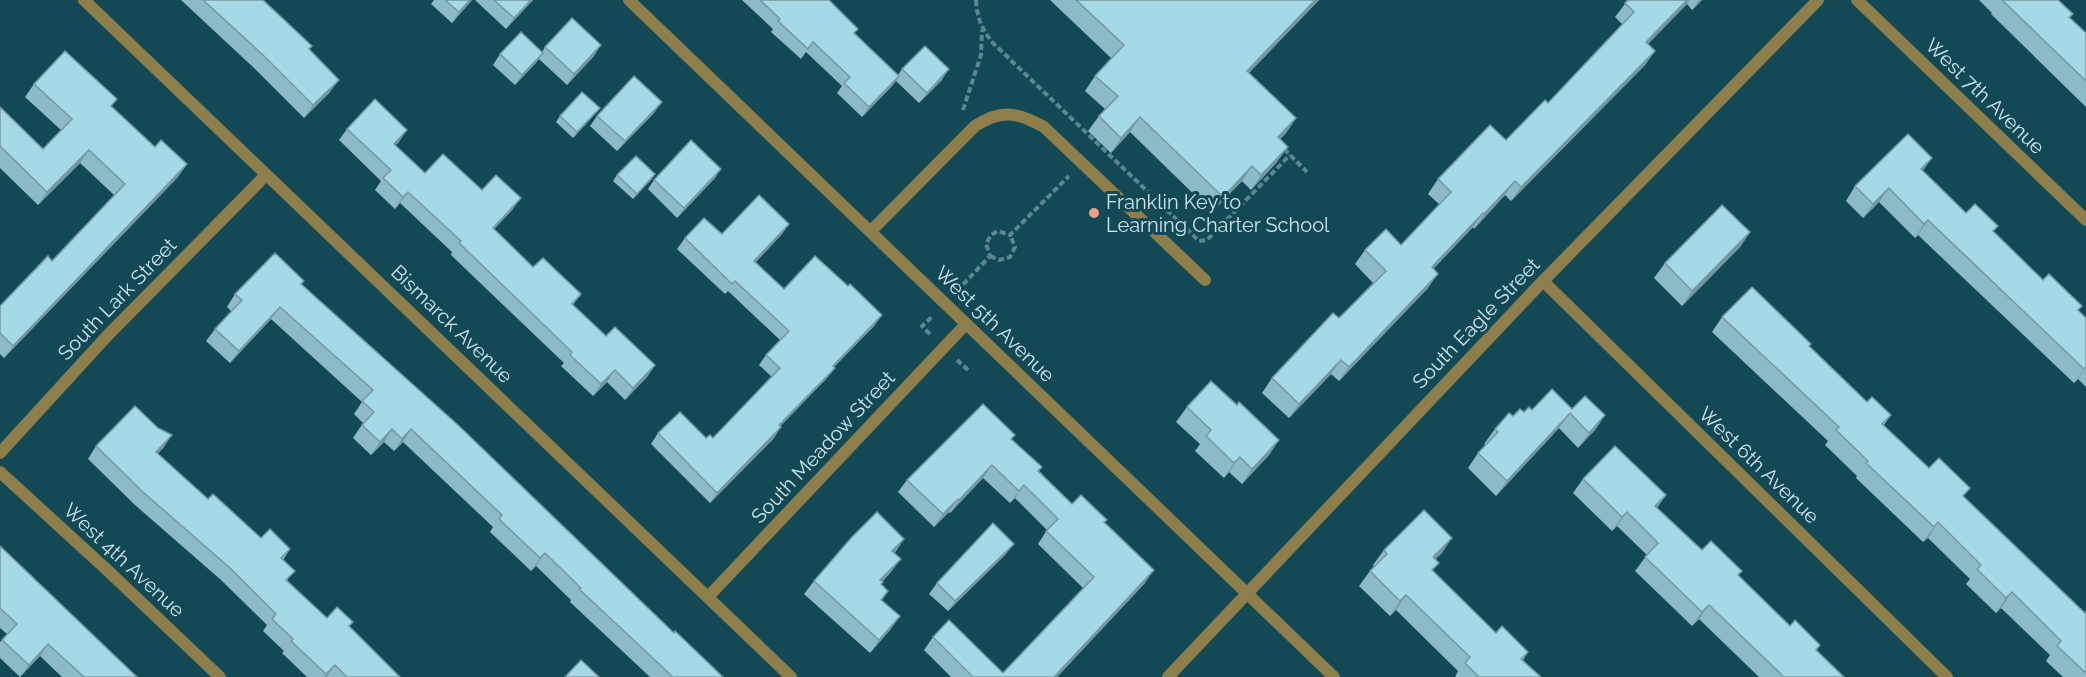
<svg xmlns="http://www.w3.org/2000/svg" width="2086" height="677" font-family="Raleway,sans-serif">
  <rect width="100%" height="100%" fill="#134954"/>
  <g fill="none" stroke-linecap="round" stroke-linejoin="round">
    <g stroke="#5c8790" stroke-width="4" stroke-dasharray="6 3" stroke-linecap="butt">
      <path d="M976,0C977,18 982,30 994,44L1199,241L1207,240L1290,155"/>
      <polyline points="963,110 981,55 982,30"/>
      <polyline points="1284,149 1307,172"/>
      <polyline points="990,256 999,260 1010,257 1015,247 1010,235"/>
      <polyline points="957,291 990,256 986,244 991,235 998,231 1010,235 1069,176"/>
      <polyline points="930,334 922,326 933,316"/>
      <polyline points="957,360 968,370"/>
    </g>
    <path stroke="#8d7e4c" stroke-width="12" d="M871,231L975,126C1001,109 1017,112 1044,127L1205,280"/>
    <g stroke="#8d7e4c" stroke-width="12">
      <polyline points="84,0 791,677"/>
      <polyline points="629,0 1334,677"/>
      <polyline points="1857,0 2086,220"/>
      <polyline points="1543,281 1947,677"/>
      <polyline points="0,453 108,335 266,175"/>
      <polyline points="0,472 105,568 220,677"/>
      <polyline points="708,597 966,324"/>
      <polyline points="1168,677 1543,281 1818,0"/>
    </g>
  </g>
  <g fill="#8dbbc5">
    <polygon points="181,0 263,0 309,50 330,92 304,118 254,68"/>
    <polygon points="434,0 472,0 452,23 431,4"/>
    <polygon points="475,0 533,0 506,29"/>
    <polygon points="742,0 829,0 858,29 854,33 898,75 902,69 942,80 919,103 896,81 892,86 862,117 837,93 842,86 806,52 801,59 771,32 773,29"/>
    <polygon points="1050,0 1319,0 1249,73 1296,118 1286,133 1280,139 1277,162 1251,190 1242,181 1212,212 1130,132 1111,153 1088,131 1099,116 1105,109 1085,91 1095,76 1111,58"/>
    <polygon points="1628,0 1702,0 1692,10 1687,4 1648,44 1655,51 1645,65 1511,201 1505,195 1474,229 1473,227 1433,269 1428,288 1339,381 1331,374 1289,418 1262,393 1272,378 1339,318 1373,283 1355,264 1365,250 1401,245 1440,205 1428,194 1438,179 1506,140 1548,103 1623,25 1615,17"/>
    <polygon points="1979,0 2058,0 2073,14 2070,18 2086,33 2086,107 1991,14 1992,13"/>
    <polygon points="545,47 594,56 567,85 539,59 515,85 493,65 500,54 542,52"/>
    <polygon points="34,84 112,107 178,177 4,358 0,354 0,306 52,261 114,195 80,163 38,205 0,168 0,107 43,149 61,130 25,97"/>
    <polygon points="600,108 596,113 573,138 556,122 560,116"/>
    <polygon points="654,113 617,151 590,126 597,116"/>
    <polygon points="347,129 399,142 395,145 425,173 482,190 513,209 494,229 533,267 581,294 573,305 606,336 655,365 647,377 625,400 607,382 593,396 561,366 564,363 451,255 452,252 400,203 395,209 375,190 381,181 339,140"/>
    <polygon points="721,169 715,178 677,218 648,189 654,180"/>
    <polygon points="1923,171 1966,213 1994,232 2043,280 2086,318 2086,387 2078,379 2074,383 1918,235 1915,238 1879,202 1863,218 1846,201 1855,186"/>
    <polygon points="655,174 651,180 633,199 613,181 617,175"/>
    <polygon points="789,224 782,234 755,262 784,289 875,325 834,367 835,368 827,378 780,426 774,438 710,503 651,444 658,433 706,438 713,438 772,377 759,365 766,355 780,340 728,291 725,294 677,249 685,238 722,234"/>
    <polygon points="1750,232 1740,247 1682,306 1654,278 1665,263"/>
    <polygon points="302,284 674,633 723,677 650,677 570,602 571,600 536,566 531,571 490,532 493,527 403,442 394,451 384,442 371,455 353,438 363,423 354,414 362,402 271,319 230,363 206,341 215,329 231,311 227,307 235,294"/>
    <polygon points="1722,317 1809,346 1867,402 1891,415 1884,425 1929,468 1964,497 2085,613 2086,611 2086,677 2063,677 2046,661 2050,655 2001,608 1996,613 1966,584 1970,579 1928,538 1923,542 1856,478 1857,476 1825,445 1828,441 1712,332"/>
    <polygon points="1237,405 1279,440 1269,455 1242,484 1229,472 1224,478 1195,451 1200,444 1176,422 1187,407"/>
    <polygon points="1572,409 1605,415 1595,430 1578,448 1559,428 1496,496 1468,468 1478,453 1486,445 1484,444 1495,429 1513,416 1532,410"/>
    <polygon points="1012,439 1039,471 1072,504 1105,523 1145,583 1057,677 951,677 924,650 933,637 1003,673 1083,588 1038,544 1047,530 1015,498 1010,503 983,478 950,513 949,512 934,527 898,492 907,480"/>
    <polygon points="96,446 164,447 157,454 208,499 261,538 290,549 283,560 288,581 327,618 350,627 400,677 307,677 282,653 284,651 263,631 267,625 221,580 135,505 88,459"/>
    <polygon points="1583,479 1666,495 1657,508 1702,550 1739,576 1844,677 1759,677 1699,619 1692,626 1635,571 1647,555 1617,526 1612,531 1573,493"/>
    <polygon points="0,546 137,677 62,677 40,656 20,677 0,658 0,642 7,634 0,628"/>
    <polygon points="1384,550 1442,553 1435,559 1433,571 1496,633 1528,652 1523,660 1541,677 1455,677 1458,671 1396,610 1390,616 1359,586 1370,571 1374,566 1373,565"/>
    <polygon points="894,553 891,572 882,582 881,584 888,591 882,600 900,616 890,630 870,653 804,594 814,581"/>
    <polygon points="1006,554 948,611 929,594 937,583"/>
  </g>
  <g fill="#7398a0">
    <polygon points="470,0 472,0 452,23 459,12"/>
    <polygon points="531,0 533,0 506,29 514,18"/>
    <polygon points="1315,0 1319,0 1236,86 1247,71"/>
    <polygon points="1687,0 1690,0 1687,4 1636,56 1646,42"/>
    <polygon points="1699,0 1702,0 1692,10"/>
    <polygon points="601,45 594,56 567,85 574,74"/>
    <polygon points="1655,51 1645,65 1511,201 1521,187"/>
    <polygon points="543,53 536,63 515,85 522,75"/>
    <polygon points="949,69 942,80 919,103 927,93"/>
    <polygon points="899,76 892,86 862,117 869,107"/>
    <polygon points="339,80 330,92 304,118 313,105"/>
    <polygon points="662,102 654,113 617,151 625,141"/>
    <polygon points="600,108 596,113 573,138 577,132"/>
    <polygon points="1140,117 1130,132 1111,153 1121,138"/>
    <polygon points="1296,118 1286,133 1267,152 1278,137"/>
    <polygon points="407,130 399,142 386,155 394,144"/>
    <polygon points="1288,147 1277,162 1251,190 1261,175"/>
    <polygon points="89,150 80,163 38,205 47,192"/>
    <polygon points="1932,158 1922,172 1921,169"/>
    <polygon points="187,164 178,177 4,358 13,346"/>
    <polygon points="1252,166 1242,181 1212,212 1223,197"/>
    <polygon points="721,169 715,178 677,218 684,208"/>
    <polygon points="655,174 651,180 633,199 637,194"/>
    <polygon points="1515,181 1505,195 1474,229 1484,214"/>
    <polygon points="1889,188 1879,202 1863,218 1873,204"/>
    <polygon points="408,192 400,203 395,209 403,197"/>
    <polygon points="521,198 513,209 485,239 493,228"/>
    <polygon points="1483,213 1473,227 1422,281 1432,267"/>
    <polygon points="1928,220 1918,235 1915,238 1924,224"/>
    <polygon points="789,224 782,234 747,272 754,261"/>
    <polygon points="1750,232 1740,247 1682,306 1692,291"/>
    <polygon points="1438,274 1428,288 1339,381 1349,367"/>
    <polygon points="280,307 271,319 230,363 239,351"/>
    <polygon points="882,315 875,325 825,376 833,366"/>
    <polygon points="1341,360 1331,374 1289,418 1299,404"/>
    <polygon points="655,365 647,377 625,400 633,388"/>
    <polygon points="2086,367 2078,379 2074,383 2084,369"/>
    <polygon points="835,368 827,378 772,435 779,425"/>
    <polygon points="615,370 607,382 593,396 601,384"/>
    <polygon points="1570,413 1559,428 1496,496 1507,481"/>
    <polygon points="1605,415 1595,430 1578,448 1589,433"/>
    <polygon points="781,427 774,438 710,503 717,493"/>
    <polygon points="392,429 384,442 371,455 380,442"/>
    <polygon points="411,429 403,442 394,451 402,439"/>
    <polygon points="172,435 164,447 147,465 156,452"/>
    <polygon points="1279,440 1269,455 1242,484 1252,469"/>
    <polygon points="1240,457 1229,472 1224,478 1234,463"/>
    <polygon points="992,465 983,478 950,513 959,500"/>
    <polygon points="1024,485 1015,498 1010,503 1019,491"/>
    <polygon points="1666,495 1656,509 1655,506"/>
    <polygon points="958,499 949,512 934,527 943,514"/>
    <polygon points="1627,512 1617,526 1612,531 1622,517"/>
    <polygon points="1938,522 1928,538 1923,542 1934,527"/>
    <polygon points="1452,538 1442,553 1422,572 1433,557"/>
    <polygon points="904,539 895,553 892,551"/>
    <polygon points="1014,544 1006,554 948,611 955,601"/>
    <polygon points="545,553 536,566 531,571 540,558"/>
    <polygon points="901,559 891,572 870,593 880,580"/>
    <polygon points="1154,570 1145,583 1057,677 1054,677"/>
    <polygon points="2012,592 2001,608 1996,613 2006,598"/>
    <polygon points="1406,595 1396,610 1390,616 1400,601"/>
    <polygon points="1709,605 1699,619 1692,626 1702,612"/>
    <polygon points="900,616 890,630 870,653 879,640"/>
    <polygon points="48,644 40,656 20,677 29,665"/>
    <polygon points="335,665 326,677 324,677 326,674"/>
  </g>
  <g fill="#a4d9e5" stroke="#7398a0" stroke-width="1.5">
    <polygon points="203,0 263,0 312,46 309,49 339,80 313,105 263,55"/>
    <polygon points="445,0 470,0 459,12"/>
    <polygon points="494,0 531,0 514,18"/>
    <polygon points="760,0 829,0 858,29 854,33 899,76 869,107 844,83 850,77 813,42 808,49 778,21 780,19"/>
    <polygon points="1076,0 1315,0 1247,71 1296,118 1278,137 1288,147 1261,175 1252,166 1223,197 1140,117 1121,138 1099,116 1118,96 1095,76 1124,45"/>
    <polygon points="1628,0 1687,0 1646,42 1655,51 1521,187 1515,181 1484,214 1483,213 1432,267 1438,274 1349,367 1341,360 1299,404 1272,378 1333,313 1339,318 1386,271 1365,250 1386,229 1401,245 1451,192 1438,179 1490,125 1506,140 1545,100 1548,103 1634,12 1625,3"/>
    <polygon points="2002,0 2058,0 2073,14 2069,17 2086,33 2086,81"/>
    <polygon points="572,18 601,45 574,74 545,47"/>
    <polygon points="521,32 543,53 522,75 500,54"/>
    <polygon points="925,46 949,69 927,93 902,69"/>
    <polygon points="65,51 117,99 111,106 155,147 161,140 187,164 13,346 0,333 0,306 48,256 52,261 125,184 89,150 47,192 0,146 0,107 43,149 72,119 34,84"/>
    <polygon points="634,76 662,102 625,141 597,116"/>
    <polygon points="582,92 600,108 577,132 560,116"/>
    <polygon points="375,99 407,130 394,144 425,173 443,154 482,190 496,175 521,198 493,228 533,267 543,258 581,294 572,304 606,336 615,327 655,365 633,388 615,370 601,384 570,355 572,352 459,243 461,241 408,192 403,197 383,178 391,170 347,129"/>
    <polygon points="1908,134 1932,158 1921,169 1966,213 1975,204 1998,226 1993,231 2043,280 2049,274 2082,306 2078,310 2086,318 2086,367 2084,369 1928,220 1924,224 1889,188 1873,204 1855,186"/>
    <polygon points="691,140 721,169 684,208 654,180"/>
    <polygon points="636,156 655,174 637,194 617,175"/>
    <polygon points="759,195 789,224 754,261 784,289 815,256 848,286 850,284 882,315 833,366 835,368 779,425 781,427 717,493 658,433 680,412 706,438 710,435 713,438 780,368 766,355 789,331 735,281 732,284 685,238 704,218 722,234"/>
    <polygon points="1722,205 1750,232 1692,291 1665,263"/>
    <polygon points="275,253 304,281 301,284 458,425 674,633 675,631 723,677 673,677 579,589 581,588 545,553 540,558 499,519 502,515 411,429 402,439 392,429 380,442 362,425 374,412 362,401 373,390 280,307 239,351 215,329 242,300 235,294"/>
    <polygon points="1752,287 1811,344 1809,346 1867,402 1872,397 1891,415 1882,424 1929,468 1939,458 1970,488 1963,496 2085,613 2086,611 2086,673 2057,646 2061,641 2012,592 2006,598 1977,569 1981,565 1938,522 1934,527 1866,463 1868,461 1836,430 1839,427 1722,317"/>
    <polygon points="1211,381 1237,405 1239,402 1279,440 1252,469 1240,457 1234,463 1206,436 1211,430 1187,407"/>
    <polygon points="1552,389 1572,409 1585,396 1605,415 1589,433 1570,413 1507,481 1478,453 1498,432 1495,429 1509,413 1513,416 1520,409 1524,412 1529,407 1532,410"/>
    <polygon points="983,404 1015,435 1011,439 1042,467 1038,471 1072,504 1081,495 1107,520 1104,522 1154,570 1054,677 973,677 933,637 949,620 1003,673 1094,577 1046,531 1058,519 1024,485 1019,491 992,465 959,500 958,499 943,514 907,480"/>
    <polygon points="135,406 158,428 172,435 156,452 208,499 213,494 261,538 270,529 290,549 281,558 295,571 286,580 327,618 337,607 353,622 349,626 400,677 347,677 335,665 326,674 291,641 293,639 272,619 276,614 230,568 144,493 96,446"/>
    <polygon points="1615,446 1666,495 1655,506 1702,550 1711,541 1742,571 1738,575 1790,626 1795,620 1820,645 1816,650 1844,677 1784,677 1709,605 1702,612 1645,557 1658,543 1627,512 1622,517 1583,479"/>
    <polygon points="1424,510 1452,538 1433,557 1439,563 1432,570 1496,633 1502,626 1528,652 1521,659 1541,677 1479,677 1465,663 1470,657 1406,595 1400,601 1370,571 1387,554 1384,550"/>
    <polygon points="877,512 904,539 892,551 901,559 880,580 883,582 881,584 888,591 881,600 900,616 879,640 814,581 851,538"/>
    <polygon points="993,523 1014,544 955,601 937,583"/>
    <polygon points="0,546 137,677 82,677 83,676 48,644 29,665 2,640 17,624 0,608"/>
    <polygon points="581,660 599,677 565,677"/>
  </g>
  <circle fill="#f49e8a" stroke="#134954" stroke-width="2" cx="1094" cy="213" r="6"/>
  <g text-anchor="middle" stroke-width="6" stroke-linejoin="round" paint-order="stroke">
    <g font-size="20" fill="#cae4ea" stroke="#134954">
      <text transform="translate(1985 96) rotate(44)" y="7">West 7th Avenue</text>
      <text transform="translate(117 299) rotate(-46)" y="7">South Lark Street</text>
      <text transform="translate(1476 323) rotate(-46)" y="7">South Eagle Street</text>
      <text transform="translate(452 324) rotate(44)" y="7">Bismarck Avenue</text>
      <text transform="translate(995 324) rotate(44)" y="7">West 5th Avenue</text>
      <text transform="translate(823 447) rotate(-47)" y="7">South Meadow Street</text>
      <text transform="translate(1759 465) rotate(44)" y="7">West 6th Avenue</text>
      <text transform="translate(124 560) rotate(43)" y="7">West 4th Avenue</text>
    </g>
    <g font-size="20" fill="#cae4ea" stroke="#134954" text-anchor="start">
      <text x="1106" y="209">Franklin Key to<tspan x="1106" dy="23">Learning Charter School</tspan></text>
    </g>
  </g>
</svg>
